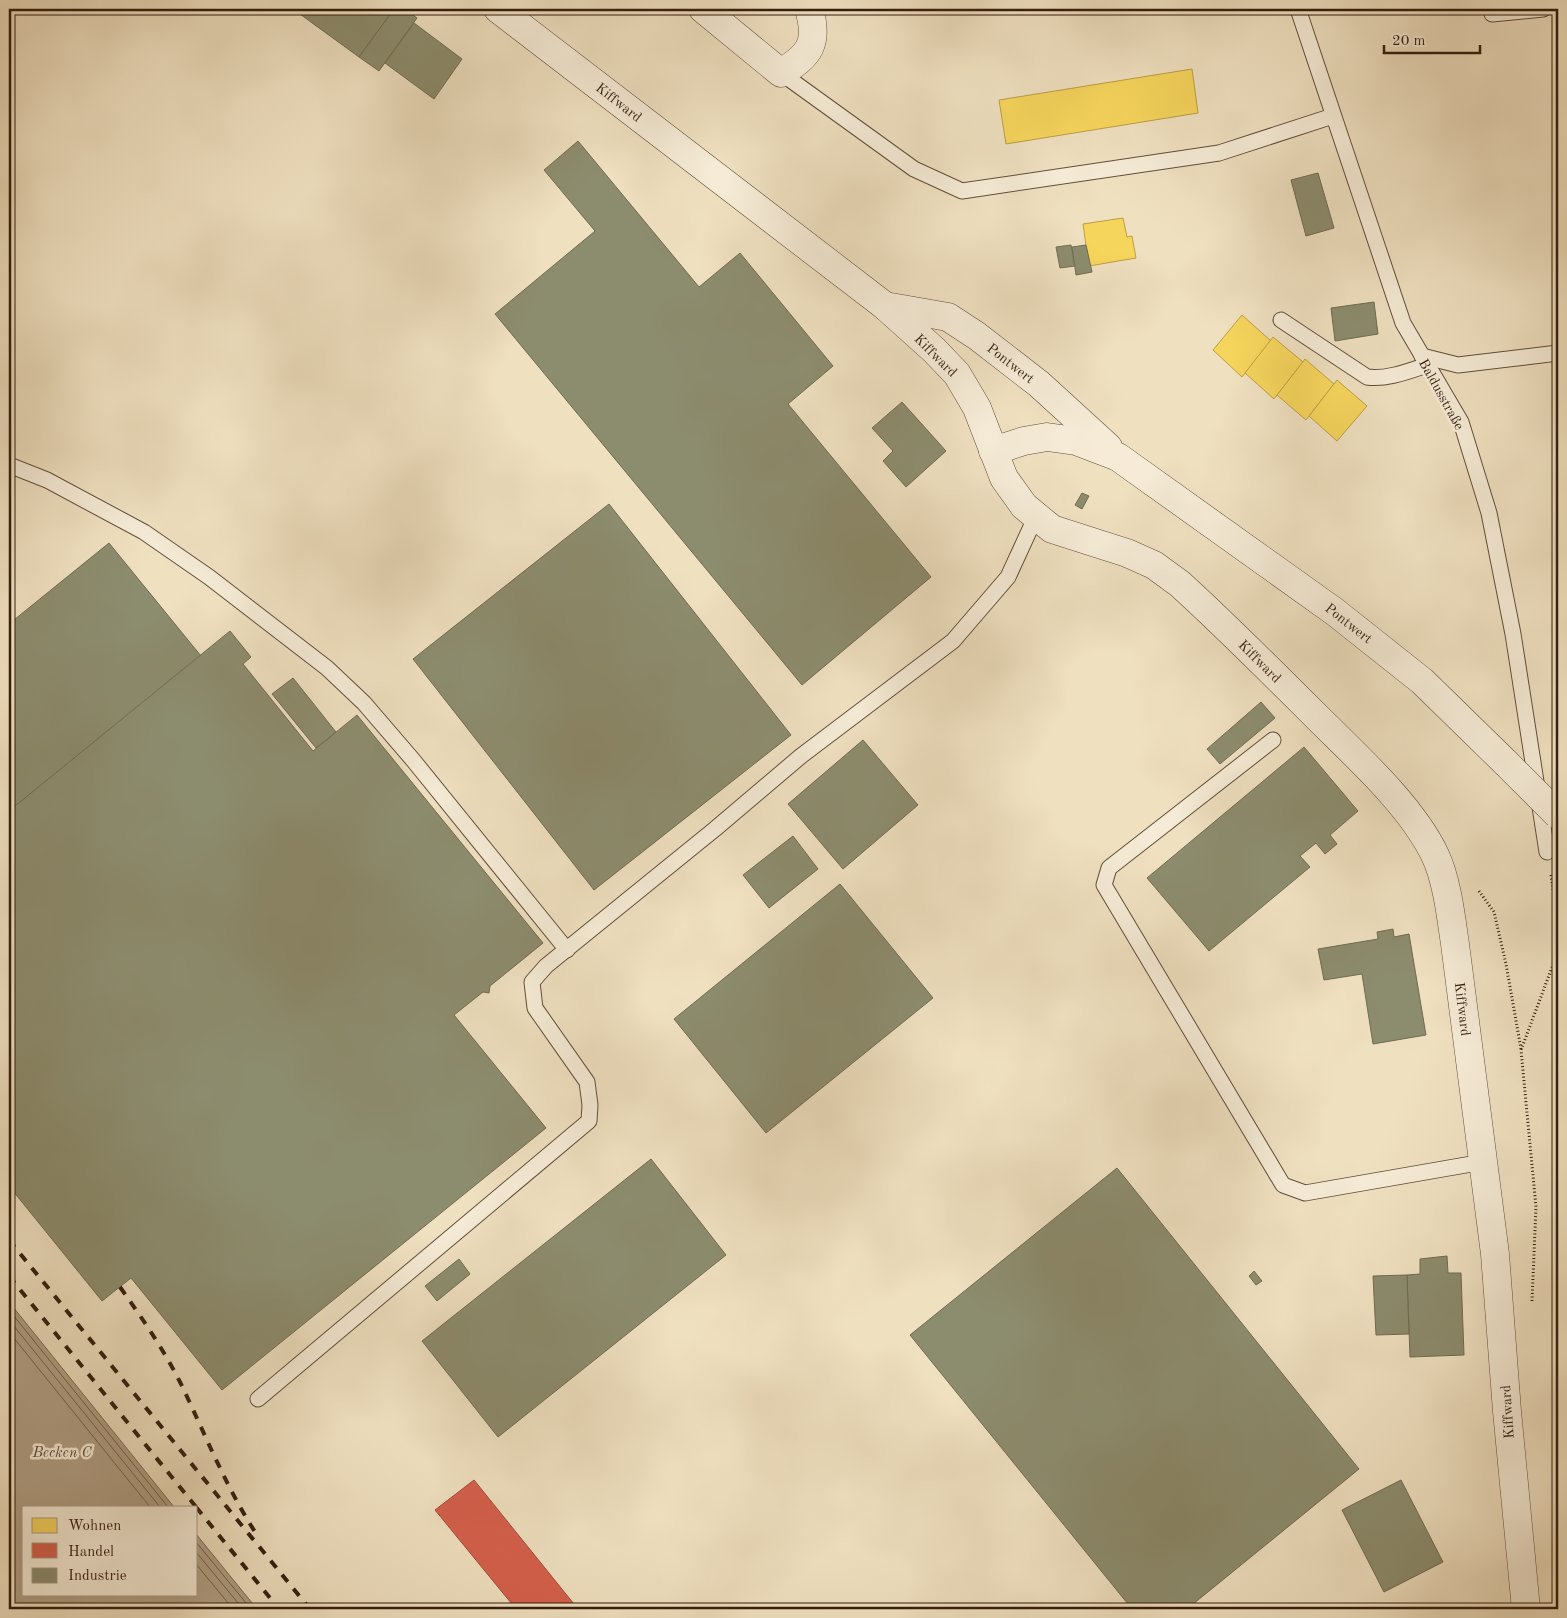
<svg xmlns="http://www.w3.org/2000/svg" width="1567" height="1618" font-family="'Old Standard TT',serif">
  <rect width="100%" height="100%" fill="#efe0c0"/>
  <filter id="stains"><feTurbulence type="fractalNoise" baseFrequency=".004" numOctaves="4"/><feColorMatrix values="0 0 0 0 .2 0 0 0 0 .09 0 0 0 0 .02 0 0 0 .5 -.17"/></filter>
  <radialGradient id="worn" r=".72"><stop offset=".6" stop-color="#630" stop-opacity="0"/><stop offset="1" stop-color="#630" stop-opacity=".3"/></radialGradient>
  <polygon fill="#af9e84" stroke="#7e6a55" points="9,1302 174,1507 24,1507 24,1594 196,1594 196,1534 257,1609 9,1609"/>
  <g fill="#f6d55c" stroke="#bc9e45">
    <polygon points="1192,69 1198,113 1006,144 999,100"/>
    <polygon points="1123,218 1127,237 1132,236 1136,258 1089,266 1083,224"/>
    <polygon points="1242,315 1271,341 1242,377 1213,350"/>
    <polygon points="1273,337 1303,362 1274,399 1245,373"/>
    <polygon points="1305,359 1334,384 1306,420 1277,395"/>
    <polygon points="1337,380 1367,406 1337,441 1309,416"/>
  </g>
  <polygon fill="#d6604d" stroke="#a54c3a" points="474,1480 578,1609 516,1609 435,1510"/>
  <g fill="#8c8c6e" stroke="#726b52">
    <polygon points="293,9 394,9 359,57"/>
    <polygon points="394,9 405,9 417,18 379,71 359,57"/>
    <polygon points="414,23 462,59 434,99 385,63"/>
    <polygon points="578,141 699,287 740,253 833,366 788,404 931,577 802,685 495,314 595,231 544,170"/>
    <polygon points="1318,173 1334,228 1306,236 1291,180"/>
    <polygon points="1071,245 1075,266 1060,268 1056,247"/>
    <polygon points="1086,245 1092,272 1076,275 1072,247"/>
    <polygon points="1374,302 1378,334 1335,341 1331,308"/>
    <polygon points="902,402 946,451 906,487 883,461 893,451 872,428"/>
    <polygon points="1082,493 1089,496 1082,509 1075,505"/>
    <polygon points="609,504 791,735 594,890 413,659"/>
    <polygon points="109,543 201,656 9,811 9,624"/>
    <polygon points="230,631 251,657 243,664 313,751 357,715 543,943 490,986 489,993 483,992 454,1015 546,1128 222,1390 131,1278 102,1301 9,1186 9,811"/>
    <polygon points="293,678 336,732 316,748 272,694"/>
    <polygon points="1261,702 1275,718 1220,764 1207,749"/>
    <polygon points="863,740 918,805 843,869 788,804"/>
    <polygon points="1304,747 1358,811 1330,835 1337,844 1325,854 1316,843 1300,856 1310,867 1209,951 1147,878"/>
    <polygon points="793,836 818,869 769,908 743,875"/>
    <polygon points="840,884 933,998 766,1133 674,1019"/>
    <polygon points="1393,929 1394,937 1409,934 1426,1035 1373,1044 1362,974 1324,980 1318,949 1378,939 1377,932"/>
    <polygon points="651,1159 726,1255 498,1437 422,1341"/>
    <polygon points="1117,1168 1359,1469 1187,1609 1132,1609 910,1335"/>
    <polygon points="1447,1256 1448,1273 1461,1273 1464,1355 1410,1357 1407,1275 1420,1274 1420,1259"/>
    <polygon points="459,1259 470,1274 437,1301 425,1286"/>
    <polygon points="1254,1271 1262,1281 1256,1285 1249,1276"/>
    <polygon points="1407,1275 1409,1334 1376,1335 1373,1276"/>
    <polygon points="1401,1480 1443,1562 1384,1592 1342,1510"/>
  </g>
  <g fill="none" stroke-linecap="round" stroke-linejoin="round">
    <g stroke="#725e4a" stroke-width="1">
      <polyline points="9,1310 168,1507"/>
      <polyline points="9,1320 160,1507"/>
      <polyline points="9,1332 150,1507"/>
      <polyline points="196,1542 251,1609"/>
      <polyline points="196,1552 243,1609"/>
      <polyline points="196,1564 233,1609"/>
    </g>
    <g stroke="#634e3b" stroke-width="17">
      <g id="lane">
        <polyline points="1298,9 1403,323 1461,422 1489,513 1513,634 1547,852"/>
        <polyline points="1492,14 1543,9"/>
        <polyline points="781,73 914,169 962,191 1219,153 1333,116"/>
        <path d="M1281,320L1367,377C1386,380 1409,371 1427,365"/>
        <polyline points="1422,356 1458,365 1558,353"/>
        <polyline points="9,465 47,480 144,532 209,577 327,668 364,703 413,760 567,950"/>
        <polyline points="1273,740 1109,868 1104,885 1283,1185 1305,1193 1483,1162"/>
        <polyline points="258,1399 589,1121 590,1105 587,1082 535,1008 532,982 546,966 715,829 801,756 953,641 1008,577 1036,516"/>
      </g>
    </g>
    <g stroke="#634e3b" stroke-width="29">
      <g id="street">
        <path d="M498,9L885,306L934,350L957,374L977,408L1004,478L1024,506L1052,529L1127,553L1154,565L1180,584C1227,627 1272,672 1317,717C1356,756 1411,805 1435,855C1447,880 1451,917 1455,944L1495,1254L1507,1411L1526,1609"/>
        <path d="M703,9L781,73C810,55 819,43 809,9"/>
        <polyline points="885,306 948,317 977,336 1039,384 1108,447"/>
        <polyline points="993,451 1024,441 1047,437 1076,441 1118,457 1335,612 1422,681 1506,763"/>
      </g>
    </g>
    <g stroke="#341d0f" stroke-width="3" stroke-dasharray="1 2.5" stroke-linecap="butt">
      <polyline points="1551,875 1558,924"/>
      <polyline points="1479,891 1494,912 1506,964 1521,1049"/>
      <polyline points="1532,1301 1536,1207 1521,1050 1557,954 1558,939"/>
    </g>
    <use href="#lane" stroke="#f5ebd6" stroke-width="15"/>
    <use href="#street" stroke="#f5ebd6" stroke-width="28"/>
    <g stroke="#341d0f" stroke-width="4" stroke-dasharray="9 9" stroke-linecap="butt">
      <polyline points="9,1240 310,1609"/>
      <polyline points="9,1276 196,1507"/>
      <path d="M120,1287C142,1318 164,1350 181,1384C206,1436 227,1490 259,1538"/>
      <polyline points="196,1507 279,1609"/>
    </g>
    <g stroke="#634e3b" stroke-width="29" stroke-linecap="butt">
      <polyline id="street-bridge" points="1506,763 1558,815"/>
    </g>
    <use href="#street-bridge" stroke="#f5ebd6" stroke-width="28"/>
  </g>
  <g text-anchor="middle" stroke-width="5" stroke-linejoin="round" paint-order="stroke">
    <g font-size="14" fill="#341d0f" stroke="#f5ebd6">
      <text transform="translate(619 102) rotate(38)" y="5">Kiffward</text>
      <text transform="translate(936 355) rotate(45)" y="5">Kiffward</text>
      <text transform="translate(1011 363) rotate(38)" y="5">Pontwert</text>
      <text transform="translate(1442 394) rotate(61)" y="5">Baldusstraße</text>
      <text transform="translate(1349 623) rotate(38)" y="5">Pontwert</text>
      <text transform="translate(1260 661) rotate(45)" y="5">Kiffward</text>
      <text transform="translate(1463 1009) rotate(83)" y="5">Kiffward</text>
      <text transform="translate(1507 1412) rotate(-94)" y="5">Kiffward</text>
    </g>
    <g font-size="15" font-style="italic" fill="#5f4a38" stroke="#f5ebd6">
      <text x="62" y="1457">Becken C</text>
    </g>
  </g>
  <rect width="1567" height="1618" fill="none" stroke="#efe0c0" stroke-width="30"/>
  <rect x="10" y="10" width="1547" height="1598" fill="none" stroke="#341d0f" stroke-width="2.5"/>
  <rect x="15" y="15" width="1537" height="1588" fill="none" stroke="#341d0f"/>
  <rect x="22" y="1506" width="175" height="90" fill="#f5ebd6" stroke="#a89986"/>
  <rect x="32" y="1518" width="25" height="15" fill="#f6d55c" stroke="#a89986"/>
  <text x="68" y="1530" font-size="15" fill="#341d0f">Wohnen</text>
  <rect x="32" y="1543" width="25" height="15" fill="#d6604d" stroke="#a89986"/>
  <text x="68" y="1556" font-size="15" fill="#341d0f">Handel</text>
  <rect x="32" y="1568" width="25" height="15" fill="#8c8c6e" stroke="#a89986"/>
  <text x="68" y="1580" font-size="15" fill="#341d0f">Industrie</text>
  <path d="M1384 45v8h96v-8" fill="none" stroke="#341d0f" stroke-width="2.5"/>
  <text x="1392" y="45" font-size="15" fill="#341d0f" stroke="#f5ebd6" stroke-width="4" paint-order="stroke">20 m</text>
  <rect width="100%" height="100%" filter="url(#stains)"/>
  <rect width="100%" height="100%" fill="url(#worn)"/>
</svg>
